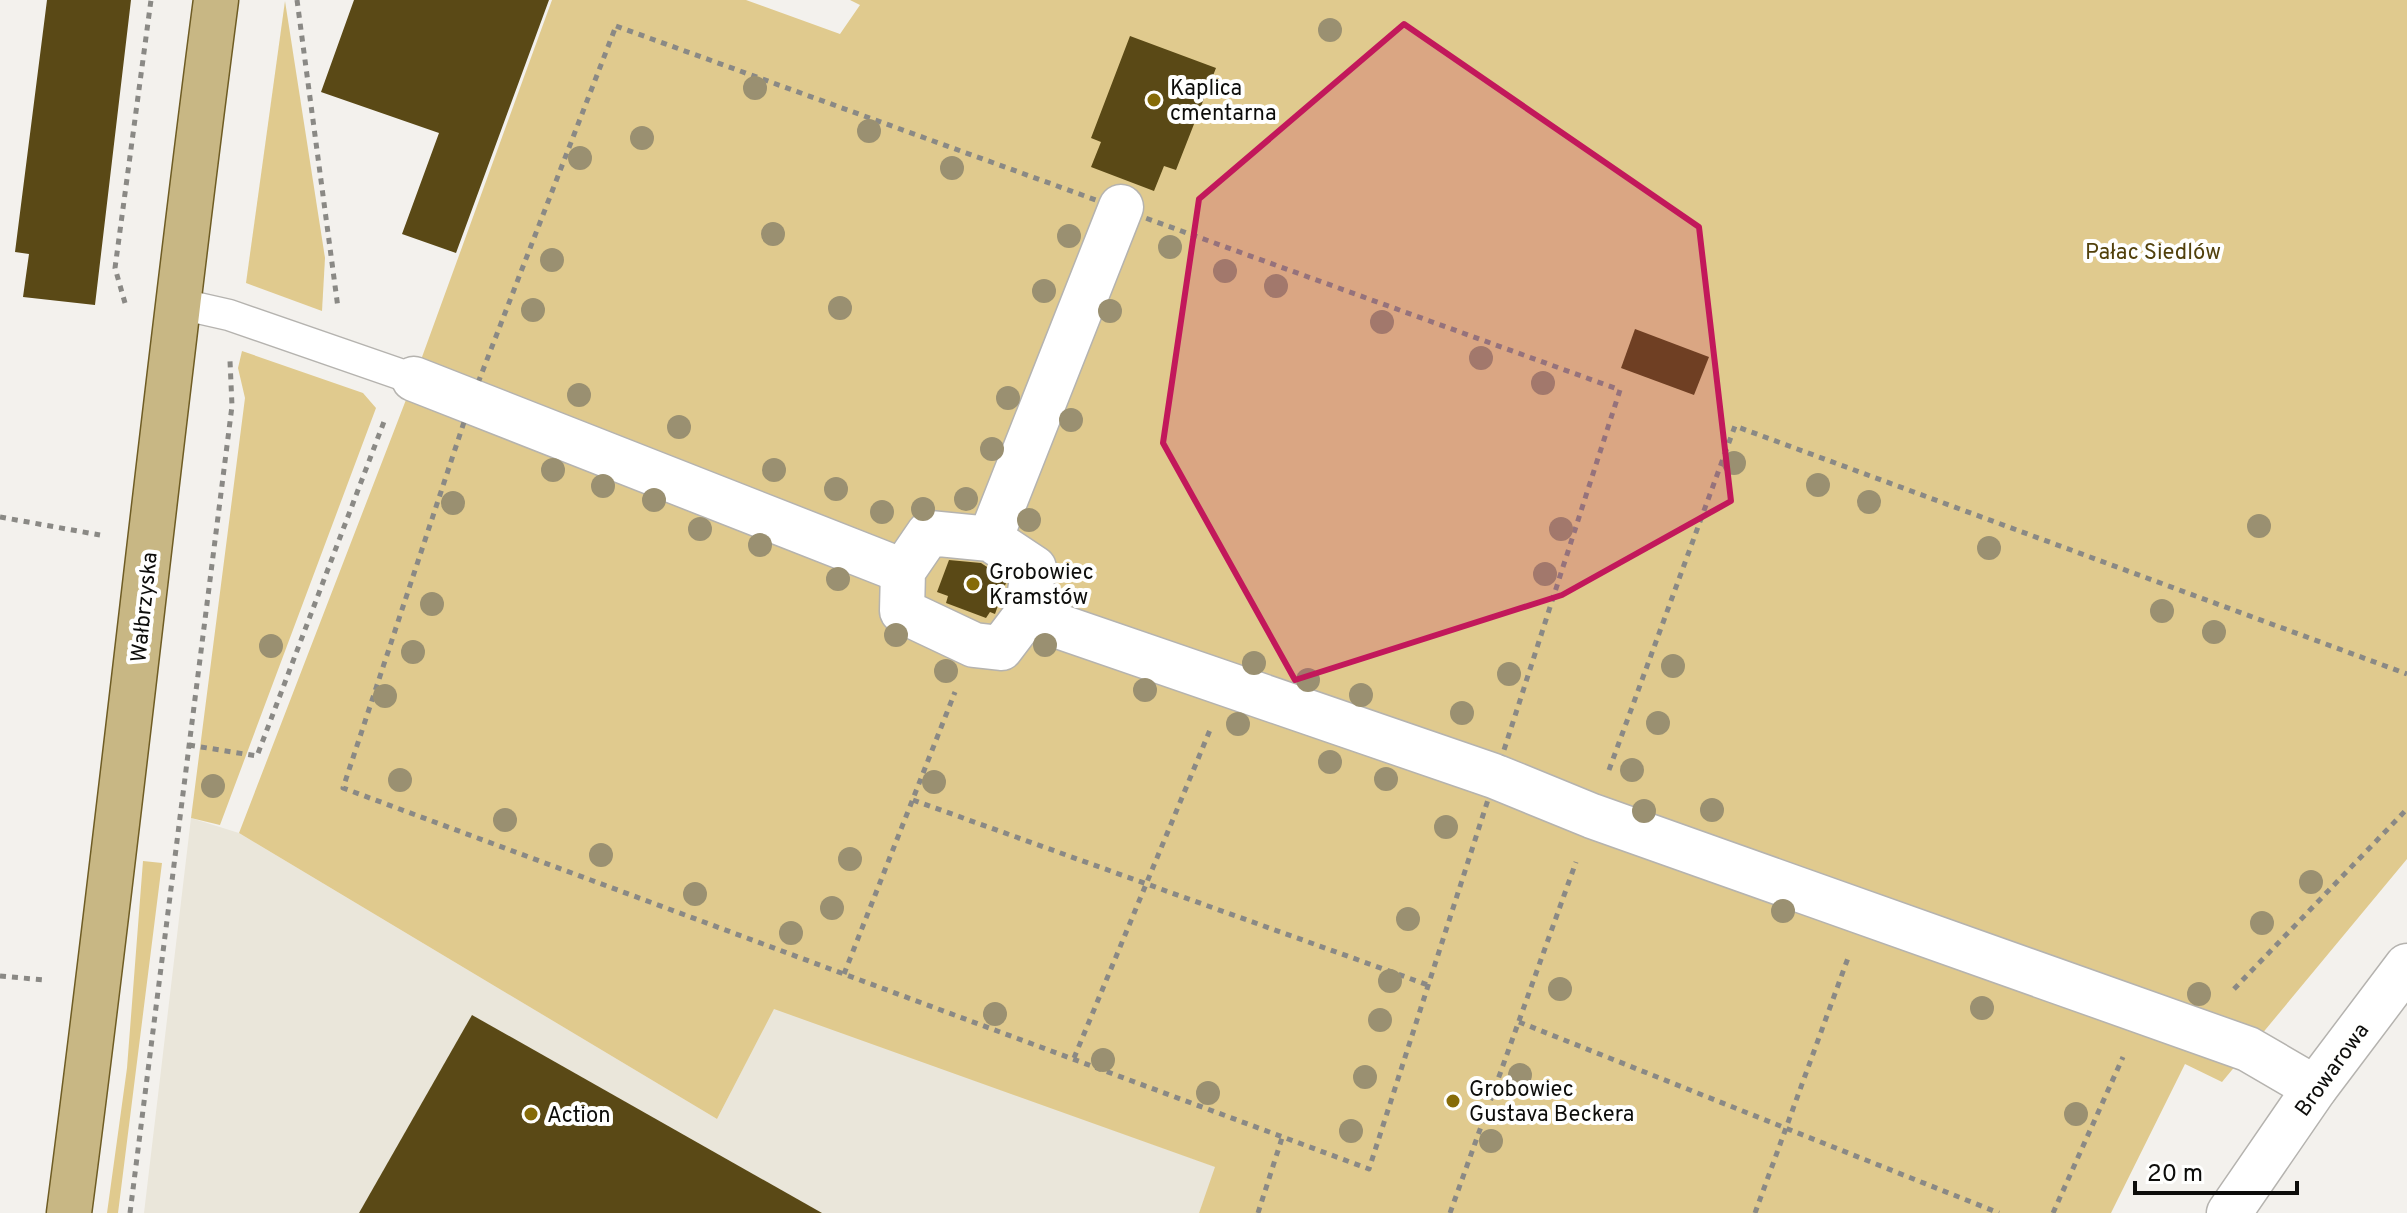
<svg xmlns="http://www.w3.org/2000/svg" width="2407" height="1213" font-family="Overpass,sans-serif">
  <rect width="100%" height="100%" fill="#f3f1ed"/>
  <polygon fill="#eae6da" points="191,818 239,833 717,1119 774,1008 1216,1167 1199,1213 144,1213"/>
  <g fill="#e0ca8e">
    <polygon points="552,0 746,0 840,34 860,5 850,0 2407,0 2407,859 2222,1082 2185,1064 2111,1213 1199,1213 1215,1167 774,1009 717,1119 239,833 414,379"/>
    <polygon points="285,1 325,258 322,311 246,283"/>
    <polygon points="242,351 363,393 376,408 220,825 191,818 245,398 238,368"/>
    <polygon points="143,861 162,863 118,1213 107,1213 127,1068"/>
  </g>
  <g fill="#5a4916">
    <polygon points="47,0 131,0 95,305 23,297 29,254 15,252"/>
    <polygon points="354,0 549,0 456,253 402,234 439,133 321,92"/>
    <polygon points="1130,36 1216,68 1176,170 1164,166 1154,191 1091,167 1101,142 1091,138"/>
    <polygon points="1635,329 1709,357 1694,395 1621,368"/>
    <polygon points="949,560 981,563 1007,580 995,614 990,612 986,618 946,603 948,596 937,592"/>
    <polygon points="472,1015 822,1213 359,1213"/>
  </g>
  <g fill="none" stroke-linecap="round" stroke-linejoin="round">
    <g stroke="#b5b3af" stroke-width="33">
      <polyline id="service" points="176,303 229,315 414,379"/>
    </g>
    <g stroke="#b5b3af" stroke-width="47">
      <g id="pedestrian">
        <polyline points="414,379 903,571"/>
        <polygon points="929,533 990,539 1034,568 1026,615 1001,648 974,645 902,611 903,571"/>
        <polyline points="990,539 1121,207"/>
        <polyline points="1026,615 1494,776 1592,816 2248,1049 2315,1088"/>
      </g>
    </g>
    <g stroke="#b5b3af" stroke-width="47">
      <polyline id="minor" points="2229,1213 2315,1088 2407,966"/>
    </g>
    <g stroke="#6e5c24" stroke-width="47">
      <path id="primary" d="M69,1213C122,809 163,404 216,0"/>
    </g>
    <g stroke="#8a8985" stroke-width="5" stroke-dasharray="6 6" stroke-linecap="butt">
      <polyline points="297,0 338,308"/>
      <polygon points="616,26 1620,390 1369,1169 343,788 471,401"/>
      <polyline points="125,303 115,268 151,0"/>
      <polyline points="0,517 100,535"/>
      <polyline points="189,745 257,756 385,419"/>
      <polyline points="1609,770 1735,426 2407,674"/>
      <polyline points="913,800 1428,985"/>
      <polyline points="844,974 955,692"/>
      <polyline points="0,976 45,980"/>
      <polyline points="2234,989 2407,809"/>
      <polyline points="1519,1022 1999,1213"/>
      <polyline points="1074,1058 1210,730"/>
      <polyline points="130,1213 232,406 230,361"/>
      <polyline points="1258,1213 1282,1138"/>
      <polyline points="1450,1213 1576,862"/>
      <polyline points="1755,1213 1848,958"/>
      <polyline points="2053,1213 2123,1057"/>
    </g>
    <use href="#service" stroke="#fff" stroke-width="30"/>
    <use href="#pedestrian" stroke="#fff" stroke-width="44"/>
    <use href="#minor" stroke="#fff" stroke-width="44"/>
    <use href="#primary" stroke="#c8b784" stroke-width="44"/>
  </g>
  <g fill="#9a9071">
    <circle cx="1330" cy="30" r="12"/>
    <circle cx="755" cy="88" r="12"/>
    <circle cx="869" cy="131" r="12"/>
    <circle cx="642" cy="138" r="12"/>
    <circle cx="580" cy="158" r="12"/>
    <circle cx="952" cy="168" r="12"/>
    <circle cx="773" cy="234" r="12"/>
    <circle cx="1069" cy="236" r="12"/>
    <circle cx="1170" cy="247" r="12"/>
    <circle cx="552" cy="260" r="12"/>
    <circle cx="1225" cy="271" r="12"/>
    <circle cx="1276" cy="286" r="12"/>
    <circle cx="1044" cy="291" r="12"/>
    <circle cx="840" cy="308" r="12"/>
    <circle cx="533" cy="310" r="12"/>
    <circle cx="1110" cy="311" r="12"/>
    <circle cx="1382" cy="322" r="12"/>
    <circle cx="1481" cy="358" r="12"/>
    <circle cx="1543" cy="383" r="12"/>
    <circle cx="579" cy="395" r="12"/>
    <circle cx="1008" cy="398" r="12"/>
    <circle cx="1071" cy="420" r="12"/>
    <circle cx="679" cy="427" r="12"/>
    <circle cx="992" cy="449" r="12"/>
    <circle cx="1734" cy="463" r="12"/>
    <circle cx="553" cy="470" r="12"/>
    <circle cx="774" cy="470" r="12"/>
    <circle cx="1818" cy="485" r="12"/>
    <circle cx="603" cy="486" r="12"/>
    <circle cx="836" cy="489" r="12"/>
    <circle cx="966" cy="499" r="12"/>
    <circle cx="654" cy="500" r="12"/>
    <circle cx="1869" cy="502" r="12"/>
    <circle cx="453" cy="503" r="12"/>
    <circle cx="923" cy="509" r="12"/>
    <circle cx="882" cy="512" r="12"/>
    <circle cx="1029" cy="520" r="12"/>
    <circle cx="2259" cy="526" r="12"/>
    <circle cx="700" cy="529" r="12"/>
    <circle cx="1561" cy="529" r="12"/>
    <circle cx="760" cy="545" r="12"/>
    <circle cx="1989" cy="548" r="12"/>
    <circle cx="1545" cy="574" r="12"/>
    <circle cx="838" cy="579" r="12"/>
    <circle cx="432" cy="604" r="12"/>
    <circle cx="2162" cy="611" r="12"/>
    <circle cx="2214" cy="632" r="12"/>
    <circle cx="896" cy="635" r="12"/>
    <circle cx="1045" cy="645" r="12"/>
    <circle cx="271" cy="646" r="12"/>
    <circle cx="413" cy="652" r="12"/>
    <circle cx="1254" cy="663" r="12"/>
    <circle cx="1673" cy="666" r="12"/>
    <circle cx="946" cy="671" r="12"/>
    <circle cx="1509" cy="674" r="12"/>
    <circle cx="1308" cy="680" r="12"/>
    <circle cx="1145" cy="690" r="12"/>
    <circle cx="1361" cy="695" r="12"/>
    <circle cx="385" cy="696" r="12"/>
    <circle cx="1462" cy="713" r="12"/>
    <circle cx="1658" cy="723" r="12"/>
    <circle cx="1238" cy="724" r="12"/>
    <circle cx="1330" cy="762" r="12"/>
    <circle cx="1632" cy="770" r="12"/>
    <circle cx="1386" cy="779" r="12"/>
    <circle cx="400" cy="780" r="12"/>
    <circle cx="934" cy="782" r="12"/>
    <circle cx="213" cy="786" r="12"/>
    <circle cx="1712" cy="810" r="12"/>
    <circle cx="1644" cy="811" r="12"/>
    <circle cx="505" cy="820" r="12"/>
    <circle cx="1446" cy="827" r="12"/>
    <circle cx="601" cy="855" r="12"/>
    <circle cx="850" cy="859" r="12"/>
    <circle cx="2311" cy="882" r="12"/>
    <circle cx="695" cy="894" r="12"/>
    <circle cx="832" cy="908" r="12"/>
    <circle cx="1783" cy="911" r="12"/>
    <circle cx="1408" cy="919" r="12"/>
    <circle cx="2262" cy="923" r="12"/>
    <circle cx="791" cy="933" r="12"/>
    <circle cx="1390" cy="981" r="12"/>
    <circle cx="1560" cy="989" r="12"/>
    <circle cx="2199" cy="994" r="12"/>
    <circle cx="1982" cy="1008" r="12"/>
    <circle cx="995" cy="1014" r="12"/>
    <circle cx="1380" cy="1020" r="12"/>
    <circle cx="1103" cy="1060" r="12"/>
    <circle cx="1520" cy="1075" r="12"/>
    <circle cx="1365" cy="1077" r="12"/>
    <circle cx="1208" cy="1093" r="12"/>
    <circle cx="2076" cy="1114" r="12"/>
    <circle cx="1351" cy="1131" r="12"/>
    <circle cx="1491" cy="1141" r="12"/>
  </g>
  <path fill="#c2185b" fill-opacity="0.2" stroke="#c2185b" stroke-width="6" stroke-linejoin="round" d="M1404,24L1699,227L1731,501L1562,595L1295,680L1163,443L1199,199Z"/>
  <g fill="#866b08" stroke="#fffffe" stroke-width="3">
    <circle cx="1154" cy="100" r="8"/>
    <circle cx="973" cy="584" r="8"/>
    <circle cx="1453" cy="1101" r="8"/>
    <circle cx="531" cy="1114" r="8"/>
  </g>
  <g text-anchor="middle" stroke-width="8" stroke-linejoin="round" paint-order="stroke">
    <g font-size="22" fill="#0d0d0b" stroke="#fffffe" text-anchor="start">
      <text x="1170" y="95">Kaplica<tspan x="1170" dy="25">cmentarna</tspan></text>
      <text x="989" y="579">Grobowiec<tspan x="989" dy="25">Kramstów</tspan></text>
      <text x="1469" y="1096">Grobowiec<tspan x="1469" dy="25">Gustava Beckera</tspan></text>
      <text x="547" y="1122">Action</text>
    </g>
    <g font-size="22" fill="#51400b" stroke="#fffffe">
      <text x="2153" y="259">Pałac Siedlów</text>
    </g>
    <g font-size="22" fill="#0d0d0b" stroke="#fffffe">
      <text transform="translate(143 607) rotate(-84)" y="8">Wałbrzyska</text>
      <text transform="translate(2331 1069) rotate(-54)" y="8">Browarowa</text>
    </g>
  </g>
  <path d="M2135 1181v12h162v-12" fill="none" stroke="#0d0d0b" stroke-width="4"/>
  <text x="2147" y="1181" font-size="24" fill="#0d0d0b" stroke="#fffffe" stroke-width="6" paint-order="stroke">20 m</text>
</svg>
